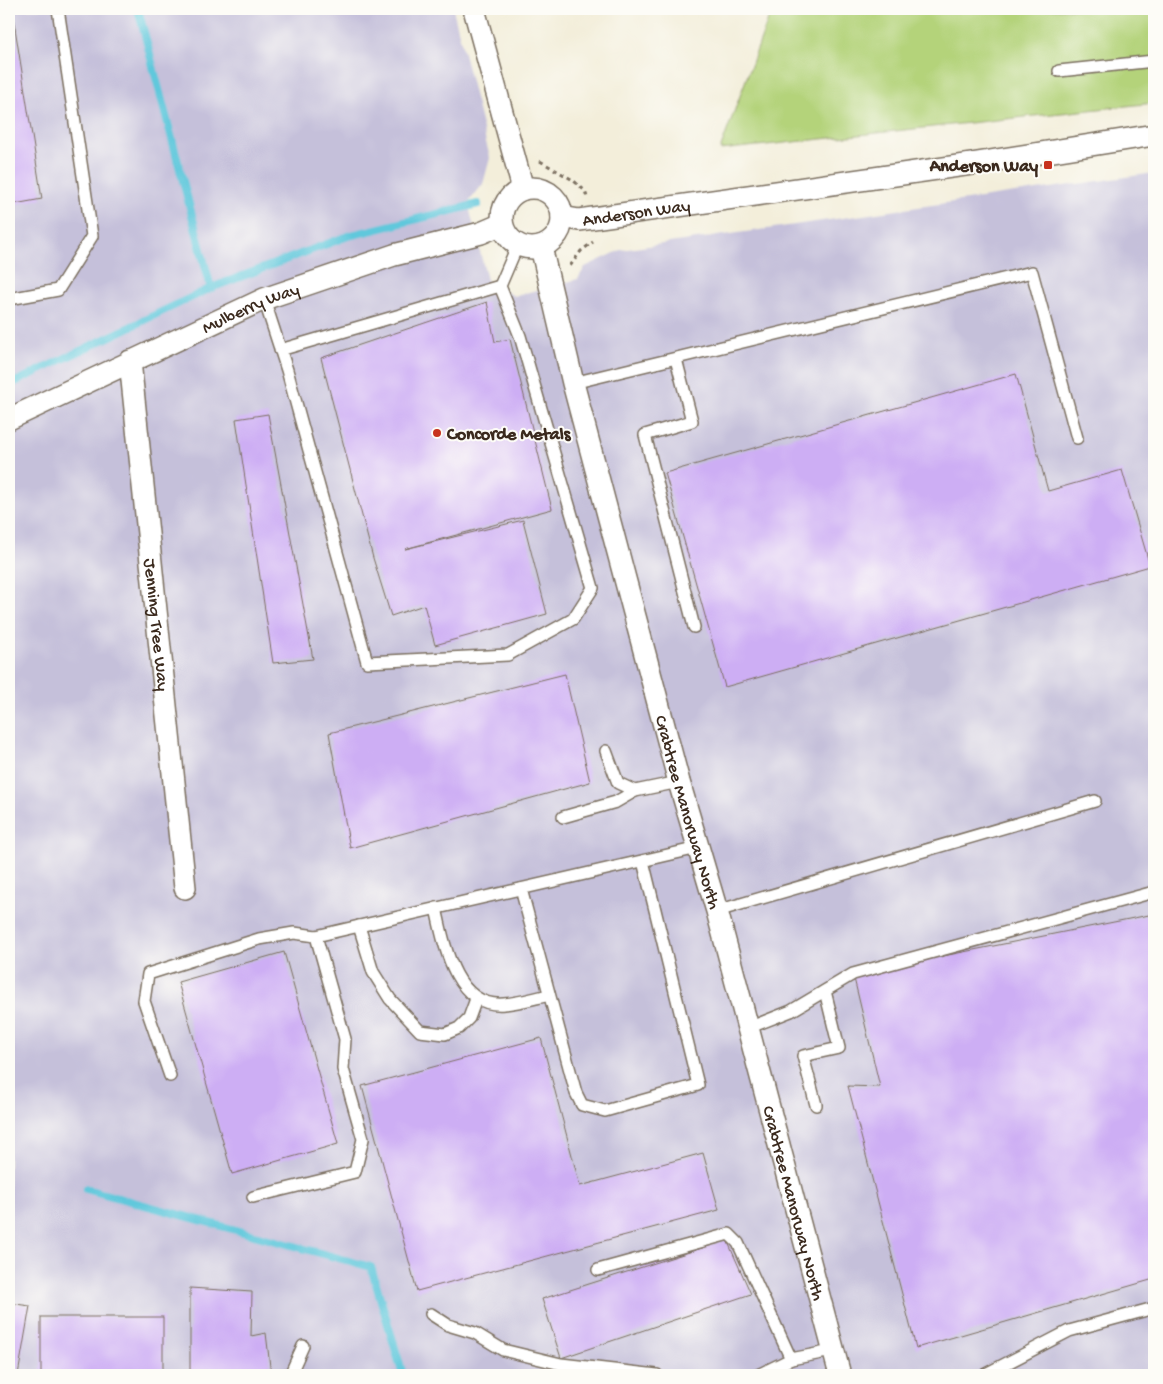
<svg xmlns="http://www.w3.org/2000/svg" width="1163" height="1384" font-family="'Gochi Hand',sans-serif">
  <rect width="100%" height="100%" fill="#fdfcf7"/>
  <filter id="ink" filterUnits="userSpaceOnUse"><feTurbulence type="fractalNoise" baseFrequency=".02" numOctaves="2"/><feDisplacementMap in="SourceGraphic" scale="10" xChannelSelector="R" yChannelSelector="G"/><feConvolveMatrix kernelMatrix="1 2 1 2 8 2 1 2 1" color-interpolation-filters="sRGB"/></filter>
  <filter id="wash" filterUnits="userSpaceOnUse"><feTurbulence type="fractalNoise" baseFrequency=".0096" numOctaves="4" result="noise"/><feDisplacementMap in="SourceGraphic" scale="20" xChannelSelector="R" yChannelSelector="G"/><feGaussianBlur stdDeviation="1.12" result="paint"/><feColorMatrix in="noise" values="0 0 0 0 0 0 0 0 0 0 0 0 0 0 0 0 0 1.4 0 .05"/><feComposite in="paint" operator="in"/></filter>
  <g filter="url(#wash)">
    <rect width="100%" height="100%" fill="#f3eeda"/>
    <polygon fill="#c5c0da" points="9,9 453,9 490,158 483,184 468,203 487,280 514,296 578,279 585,267 621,250 1154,173 1154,1375 9,1375"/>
    <polygon fill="#b4d37a" stroke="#787e4c" points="772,9 1154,9 1154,103 720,150"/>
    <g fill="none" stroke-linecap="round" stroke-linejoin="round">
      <g stroke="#60c8dc" stroke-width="8">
        <polyline points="138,9 211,288"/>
        <polyline points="9,385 211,288 348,236 478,204"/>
        <polyline points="86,1189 371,1267 403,1375"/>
        <polyline points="814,1375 817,1375"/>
      </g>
    </g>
    <g id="blocks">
      <g fill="#cdaef4">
        <polygon points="9,9 12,9 42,199 9,205"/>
        <polygon points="487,302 495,342 510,339 552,509 405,549 523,520 547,614 435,645 424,605 391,616 373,558 321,358"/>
        <polygon points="1016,374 1048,491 1122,470 1150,566 725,687 665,473"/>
        <polygon points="268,414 313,659 273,663 236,419"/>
        <polygon points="565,674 590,782 350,848 329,733"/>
        <polygon points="1154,914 1154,1279 916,1348 848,1086 880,1087 853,974"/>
        <polygon points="284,952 338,1144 232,1174 178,982"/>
        <polygon points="541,1038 580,1186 703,1153 719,1210 417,1291 362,1086"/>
        <polygon points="727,1240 751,1294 561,1358 542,1299"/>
        <polygon points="190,1288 252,1292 251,1336 266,1333 271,1375 190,1375"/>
        <polygon points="9,1303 30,1306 18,1375 9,1375"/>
        <rect x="41" y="1317" width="122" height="58"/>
      </g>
    </g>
  </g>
  <g filter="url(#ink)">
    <use href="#blocks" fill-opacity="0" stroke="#7b6f60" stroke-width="1"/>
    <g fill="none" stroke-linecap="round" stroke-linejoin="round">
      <g stroke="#7b6f60" stroke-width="14">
        <g id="lane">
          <polyline points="1059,71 1154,61"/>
          <polyline points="9,299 58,290 92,236 58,9"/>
          <polyline points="264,299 287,370 367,662 508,655 573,619 593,588 520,336 500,286 518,244"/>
          <polyline points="280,350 500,286"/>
          <polyline points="676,359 692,421 645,435 694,627"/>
          <polyline points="573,383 1032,272 1077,438"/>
          <polyline points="606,751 618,783 635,791 679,782"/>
          <polyline points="563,817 616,802 635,791"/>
          <polyline points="521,889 576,1093 582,1105 605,1111 698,1085 643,861"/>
          <path d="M436,908C444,944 455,1008 504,1004C519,1003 535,998 549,995"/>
          <polyline points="717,911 1095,801"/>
          <polyline points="359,926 373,972 390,999 420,1031 445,1034 459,1028 469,1018 476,999"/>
          <polyline points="748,1028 791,1011 853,974 1154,892"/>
          <polyline points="170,1076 144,1001 148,974 259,939 294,933 316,936"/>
          <polyline points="816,1105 803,1056 839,1048 825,991"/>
          <polyline points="253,1197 355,1172 363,1139 343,1069 345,1039 316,936 698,848"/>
          <polyline points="598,1270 729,1234 738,1243 791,1359 832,1351"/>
          <polyline points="431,1314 448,1325 475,1333 503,1350 561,1364 657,1375"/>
          <polyline points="290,1375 303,1346"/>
          <polyline points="758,1375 791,1359"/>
          <polyline points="984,1375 1069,1331 1154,1308"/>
        </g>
      </g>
      <g stroke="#7b6f60" stroke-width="24">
        <g id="street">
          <polyline points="474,9 523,189"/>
          <circle cx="532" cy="218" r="30"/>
          <path id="s1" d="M562,217L579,220L972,164L1154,135"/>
          <path id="s2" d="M541,247L573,383L679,782L717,911L840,1375"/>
          <path id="s3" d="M130,361L185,888"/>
          <path id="s4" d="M9,419L264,299L394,255L481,233L502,224"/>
        </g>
      </g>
      <g stroke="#7b6f60" stroke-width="3" stroke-dasharray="4 4" stroke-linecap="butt">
        <polyline points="540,161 573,180 585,191 587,197"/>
        <polyline points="570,266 581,251 593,242"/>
      </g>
      <use href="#lane" stroke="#fff" stroke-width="11"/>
      <use href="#street" stroke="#fff" stroke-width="21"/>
    </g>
  </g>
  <g fill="#c8321e" stroke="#fdfcf7" stroke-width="2">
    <rect x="1043" y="160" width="10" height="10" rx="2.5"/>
    <circle cx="437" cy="433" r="5"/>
  </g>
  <g text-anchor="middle" stroke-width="4" stroke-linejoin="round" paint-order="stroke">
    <g font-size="18" font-weight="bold" fill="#3b2a1e" stroke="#fdfcf7" text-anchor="end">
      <text x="1038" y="171">Anderson Way</text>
      <text x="447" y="439" text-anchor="start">Concorde Metals</text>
    </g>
    <g font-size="18" fill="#3b2a1e" stroke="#fdfcf7">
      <text dy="6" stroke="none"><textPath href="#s1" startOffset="75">Anderson Way</textPath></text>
      <text dy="6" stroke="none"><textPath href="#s4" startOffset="266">Mulberry Way</textPath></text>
      <text dy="6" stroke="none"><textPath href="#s3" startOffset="265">Jenning Tree Way</textPath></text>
      <text dy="6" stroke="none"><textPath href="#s2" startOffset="584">Crabtree Manorway North</textPath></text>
      <text dy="6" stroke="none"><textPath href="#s2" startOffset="989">Crabtree Manorway North</textPath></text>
    </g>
  </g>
  <rect width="1163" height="1384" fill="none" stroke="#fdfcf7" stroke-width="30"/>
</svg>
